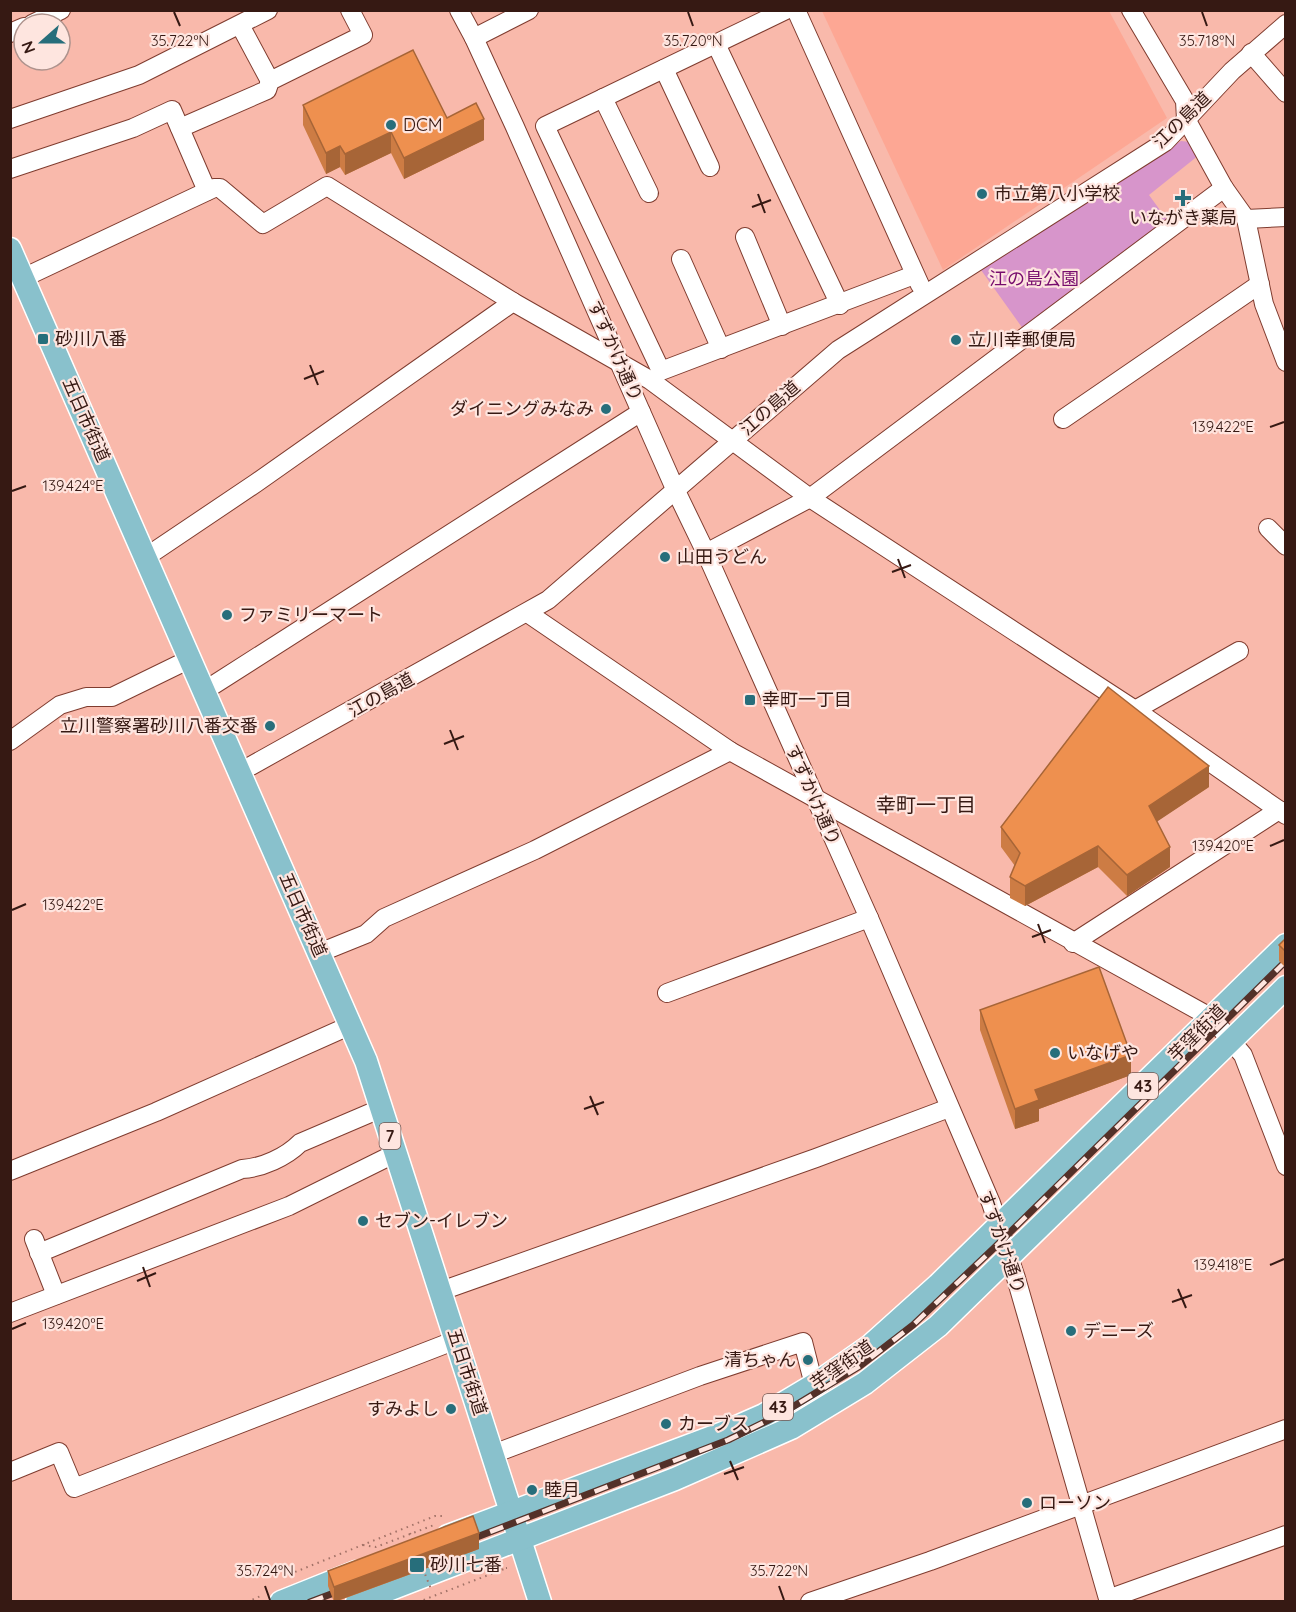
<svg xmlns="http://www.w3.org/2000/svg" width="1296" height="1612" font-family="Quicksand,'Noto Sans JP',sans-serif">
  <rect width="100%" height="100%" fill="#f9b9ab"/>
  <polygon fill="#fda794" points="822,11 1109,11 1167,118 943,270"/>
  <polygon fill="#d795cb" points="1181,141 1191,142 1199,155 1149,195 1168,221 1026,333 981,270"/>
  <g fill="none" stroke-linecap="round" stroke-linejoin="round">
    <g stroke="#7f3c2f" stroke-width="20">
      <g id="minor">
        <polyline points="459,10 474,38 515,127 676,491 706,553 869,918 991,1203 1016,1278 1109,1602"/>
        <polyline points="786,10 545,126 661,371 914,275"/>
        <polyline points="796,10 920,285"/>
        <polyline points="1131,10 1185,101 1186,119 1224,188 1246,219 1264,304 1286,362"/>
        <polyline points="32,24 61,10"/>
        <polyline points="240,25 270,81"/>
        <polyline points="10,33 24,27"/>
        <polyline points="474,38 529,10"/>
        <polyline points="716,44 840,305"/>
        <polyline points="1251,53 1286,93"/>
        <polyline points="664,69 710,167"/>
        <polyline points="603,98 649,193"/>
        <polyline points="10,119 139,75 268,10"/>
        <polyline points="180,128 267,90 270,81 363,35 350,10"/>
        <polyline points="10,169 133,128 172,110 207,191"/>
        <polyline points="1246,219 1286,217"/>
        <polyline points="745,237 782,326"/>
        <polyline points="681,259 721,349"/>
        <polyline points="23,278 214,188 220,188 263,224 327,186 513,302"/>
        <polyline points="1063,419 1260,284"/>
        <polyline points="1268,528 1286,546"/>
        <polyline points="706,553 810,498 1224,188"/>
        <polyline points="146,557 256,483 513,302 650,380 810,498 1135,710 1286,815"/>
        <polyline points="204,691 641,412"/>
        <polyline points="1135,710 1239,651"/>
        <polyline points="10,741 60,705 86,697 112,697 190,659"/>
        <polyline points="730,751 1212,1018 1243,1055 1286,1166"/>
        <polyline points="240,772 548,600 838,350 1165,142 1232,71 1286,24"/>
        <polyline points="1073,943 1279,810"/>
        <polyline points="319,953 366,934 384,918 535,850 730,751 529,614"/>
        <polyline points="667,993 869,918"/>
        <polyline points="10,1171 156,1112 351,1025"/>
        <polyline points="34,1239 56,1295"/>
        <path d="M39,1253L242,1169C262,1168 286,1157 300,1143L382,1108"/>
        <polyline points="441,1291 816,1158 949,1108"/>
        <polyline points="10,1313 289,1206 396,1153"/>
        <polyline points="493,1454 700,1376 803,1342 814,1385"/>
        <polyline points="10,1472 59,1452 74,1488 456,1340"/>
        <polyline points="1108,1599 1286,1535"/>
        <polyline points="810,1602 930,1561 1286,1429"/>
      </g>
    </g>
    <g stroke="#fff" stroke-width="25">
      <g id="major">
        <polyline points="10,249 366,1061 540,1602"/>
        <polyline points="448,1536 723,1433 764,1415 814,1385 870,1346 938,1285 1286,945"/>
        <polyline points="281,1602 356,1572"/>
        <polyline points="357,1602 675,1479 791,1428 865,1383 938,1326 1286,987"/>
      </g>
    </g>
    <g stroke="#a27267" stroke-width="2" stroke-dasharray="1.5 4.5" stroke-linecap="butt">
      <polyline points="363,1545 376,1547 434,1525"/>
      <polyline points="494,1569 507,1568"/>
      <polyline points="292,1577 295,1572 435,1516 446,1516"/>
      <polyline points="247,1602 263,1595"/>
      <polyline points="418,1602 504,1569"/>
    </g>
    <use href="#minor" stroke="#fff" stroke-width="18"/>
    <use href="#major" stroke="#89c1cc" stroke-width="22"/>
    <g stroke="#533129" stroke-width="7">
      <g id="rail">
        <polyline points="464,1542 728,1440 781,1414 860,1366 913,1325 994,1248 1286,961"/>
        <polyline points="310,1602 347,1588"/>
      </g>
    </g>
    <use href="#rail" stroke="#fee5df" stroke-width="4.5" stroke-dasharray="14" stroke-linecap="butt"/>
    <g stroke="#a27267" stroke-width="2" stroke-dasharray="1.5 4.5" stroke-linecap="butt">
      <polyline points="410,1533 413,1541"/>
      <polyline points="423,1569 431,1589"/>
    </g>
  </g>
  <g fill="#cd7c44">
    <polygon points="303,105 447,118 484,140 404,179 391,153 345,175 340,167 326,174 303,125"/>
    <polygon points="1209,787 1157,821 1170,867 1127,896 1098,867 1025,906 1010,898 1010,877 1015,866 1001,847 1001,827"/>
    <polygon points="1286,938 1286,968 1279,961 1279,945"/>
    <polygon points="1286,1002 1286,1026 1284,1023 1284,1003"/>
    <polygon points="980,1010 1131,1075 1039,1109 1039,1121 1015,1129 980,1030"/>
    <polygon points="479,1549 335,1602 334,1602 328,1586 328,1571"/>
  </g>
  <g fill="#a76537">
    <polygon points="484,119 484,140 404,179 404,158"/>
    <polygon points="391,132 391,153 345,175 345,154"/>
    <polygon points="340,146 340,167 326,174 326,153"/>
    <polygon points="1209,766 1209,787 1149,827 1149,806"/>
    <polygon points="1098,846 1098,867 1025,906 1025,886"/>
    <polygon points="1170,847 1170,867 1127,896 1127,875"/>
    <polygon points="1131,1055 1131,1075 1039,1109 1039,1121 1015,1129 1015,1109 1035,1090"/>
    <polygon points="479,1533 479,1549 334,1602 334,1587"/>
  </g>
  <g fill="#ee904f" stroke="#a76537" stroke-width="1.5">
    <polygon points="413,50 447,118 476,103 484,119 404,158 391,132 345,154 340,146 326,153 303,105"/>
    <polygon points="1108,687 1209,766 1149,806 1170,847 1127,875 1098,846 1025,886 1010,877 1020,853 1001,827"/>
    <polygon points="1286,938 1286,952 1279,945"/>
    <polygon points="1099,967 1131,1055 1035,1090 1039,1100 1015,1109 980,1010"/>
    <polygon points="473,1516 479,1533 334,1587 328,1571"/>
  </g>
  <path fill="none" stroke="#361913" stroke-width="2" d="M174,12L180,26M688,12L693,26M1202,12L1207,26M758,194L765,213M752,207L771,200M310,365L318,385M304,379L324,371M1270,427L1284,422M12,491L26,486M898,559L905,578M892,572L911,565M450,730L458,750M444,744L464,736M1270,846L1284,840M12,910L26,904M1038,924L1045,943M1032,937L1051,930M590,1096L598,1115M584,1109L604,1102M1270,1265L1284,1259M143,1267L150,1287M137,1281L156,1273M1178,1289L1186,1308M1172,1302L1192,1295M12,1329L26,1323M730,1461L738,1480M724,1474L744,1467M265,1586L270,1600M779,1586L784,1600"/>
  <g fill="#276e7b" stroke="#fee5df" stroke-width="2">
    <circle cx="391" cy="125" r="6"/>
    <circle cx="982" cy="194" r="6"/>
    <path d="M1180 189h6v6h6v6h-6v6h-6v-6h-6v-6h6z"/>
    <rect x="37" y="333" width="12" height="12" rx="3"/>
    <circle cx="956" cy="340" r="6"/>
    <circle cx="606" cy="409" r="6"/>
    <circle cx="665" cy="557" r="6"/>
    <circle cx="227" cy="615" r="6"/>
    <rect x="744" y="694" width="12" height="12" rx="3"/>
    <circle cx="270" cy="726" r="6"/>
    <circle cx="1055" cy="1053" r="6"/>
    <circle cx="363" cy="1221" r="6"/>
    <circle cx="1071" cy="1331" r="6"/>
    <circle cx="808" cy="1360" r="6"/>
    <circle cx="451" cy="1409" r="6"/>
    <circle cx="666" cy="1424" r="6"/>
    <circle cx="532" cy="1490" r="6"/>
    <circle cx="1027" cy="1503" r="6"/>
    <rect x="409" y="1557" width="16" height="16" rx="3"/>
  </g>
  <g text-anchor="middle" stroke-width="4.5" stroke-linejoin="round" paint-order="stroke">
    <g fill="#fee5df" stroke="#725650" stroke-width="1.5">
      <rect x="1128" y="1073" width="30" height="26" rx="4.5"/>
      <rect x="379.5" y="1123" width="21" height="26" rx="4.5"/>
      <rect x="763" y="1394" width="30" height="26" rx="4.5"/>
    </g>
    <g font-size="16" font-weight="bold" fill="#361913">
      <text x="1143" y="1092">43</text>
      <text x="390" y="1142">7</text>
      <text x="778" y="1413">43</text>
    </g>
    <g font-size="18" fill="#361913" stroke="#fee5df">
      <text transform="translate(1182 120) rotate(-44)" y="6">江の島道</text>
      <text transform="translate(615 351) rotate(66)" y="6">すずかけ通り</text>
      <text transform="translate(770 408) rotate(-41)" y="6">江の島道</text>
      <text transform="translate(86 420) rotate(66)" y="6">五日市街道</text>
      <text transform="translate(381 695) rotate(-29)" y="6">江の島道</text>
      <text transform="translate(813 795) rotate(66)" y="6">すずかけ通り</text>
      <text transform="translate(303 915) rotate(66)" y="6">五日市街道</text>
      <text transform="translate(1197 1033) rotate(-45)" y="6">芋窪街道</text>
      <text transform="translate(1002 1242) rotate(71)" y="6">すずかけ通り</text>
      <text transform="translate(842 1365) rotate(-35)" y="6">芋窪街道</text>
      <text transform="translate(467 1372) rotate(72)" y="6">五日市街道</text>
    </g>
    <g font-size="18" fill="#361913" stroke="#fee5df" text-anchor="start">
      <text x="403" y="131">DCM</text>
      <text x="994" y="200">市立第八小学校</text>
      <text x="1183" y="224" text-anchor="middle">いながき薬局</text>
      <text x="55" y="345">砂川八番</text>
      <text x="968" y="346">立川幸郵便局</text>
      <text x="594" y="415" text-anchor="end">ダイニングみなみ</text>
      <text x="677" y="563">山田うどん</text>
      <text x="239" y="621">ファミリーマート</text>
      <text x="762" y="706">幸町一丁目</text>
      <text x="258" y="732" text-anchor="end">立川警察署砂川八番交番</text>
      <text x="1067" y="1059">いなげや</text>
      <text x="375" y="1227">セブン-イレブン</text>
      <text x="1083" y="1337">デニーズ</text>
      <text x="796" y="1366" text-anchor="end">清ちゃん</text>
      <text x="439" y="1415" text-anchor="end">すみよし</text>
      <text x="678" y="1430">カーブス</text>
      <text x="544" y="1496">睦月</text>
      <text x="1039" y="1509">ローソン</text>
      <text x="430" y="1571">砂川七番</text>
    </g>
    <g font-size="18" fill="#770c6d" stroke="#fee5df">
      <text x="1034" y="285">江の島公園</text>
    </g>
    <g font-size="20" fill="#361913" stroke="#fee5df">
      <text x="926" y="812">幸町一丁目</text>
    </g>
  </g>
  <g font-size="15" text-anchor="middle" fill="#361913" stroke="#fee5df" stroke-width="4.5" stroke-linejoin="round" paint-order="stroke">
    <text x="180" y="46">35.722°N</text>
    <text x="693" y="46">35.720°N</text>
    <text x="1207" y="46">35.718°N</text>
    <text x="1223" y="432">139.422°E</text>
    <text x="73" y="491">139.424°E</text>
    <text x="1223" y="851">139.420°E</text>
    <text x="73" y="910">139.422°E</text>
    <text x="1223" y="1270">139.418°E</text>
    <text x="73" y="1329">139.420°E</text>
    <text x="265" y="1576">35.724°N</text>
    <text x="779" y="1576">35.722°N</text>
  </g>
  <rect width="1296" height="1612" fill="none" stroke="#361913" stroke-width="24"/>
  <g transform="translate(42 42) rotate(249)"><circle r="28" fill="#fee5df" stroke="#ae938d" stroke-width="1.5"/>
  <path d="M0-4.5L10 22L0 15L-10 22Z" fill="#276e7b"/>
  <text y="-9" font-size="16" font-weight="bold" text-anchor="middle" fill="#361913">N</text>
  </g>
</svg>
